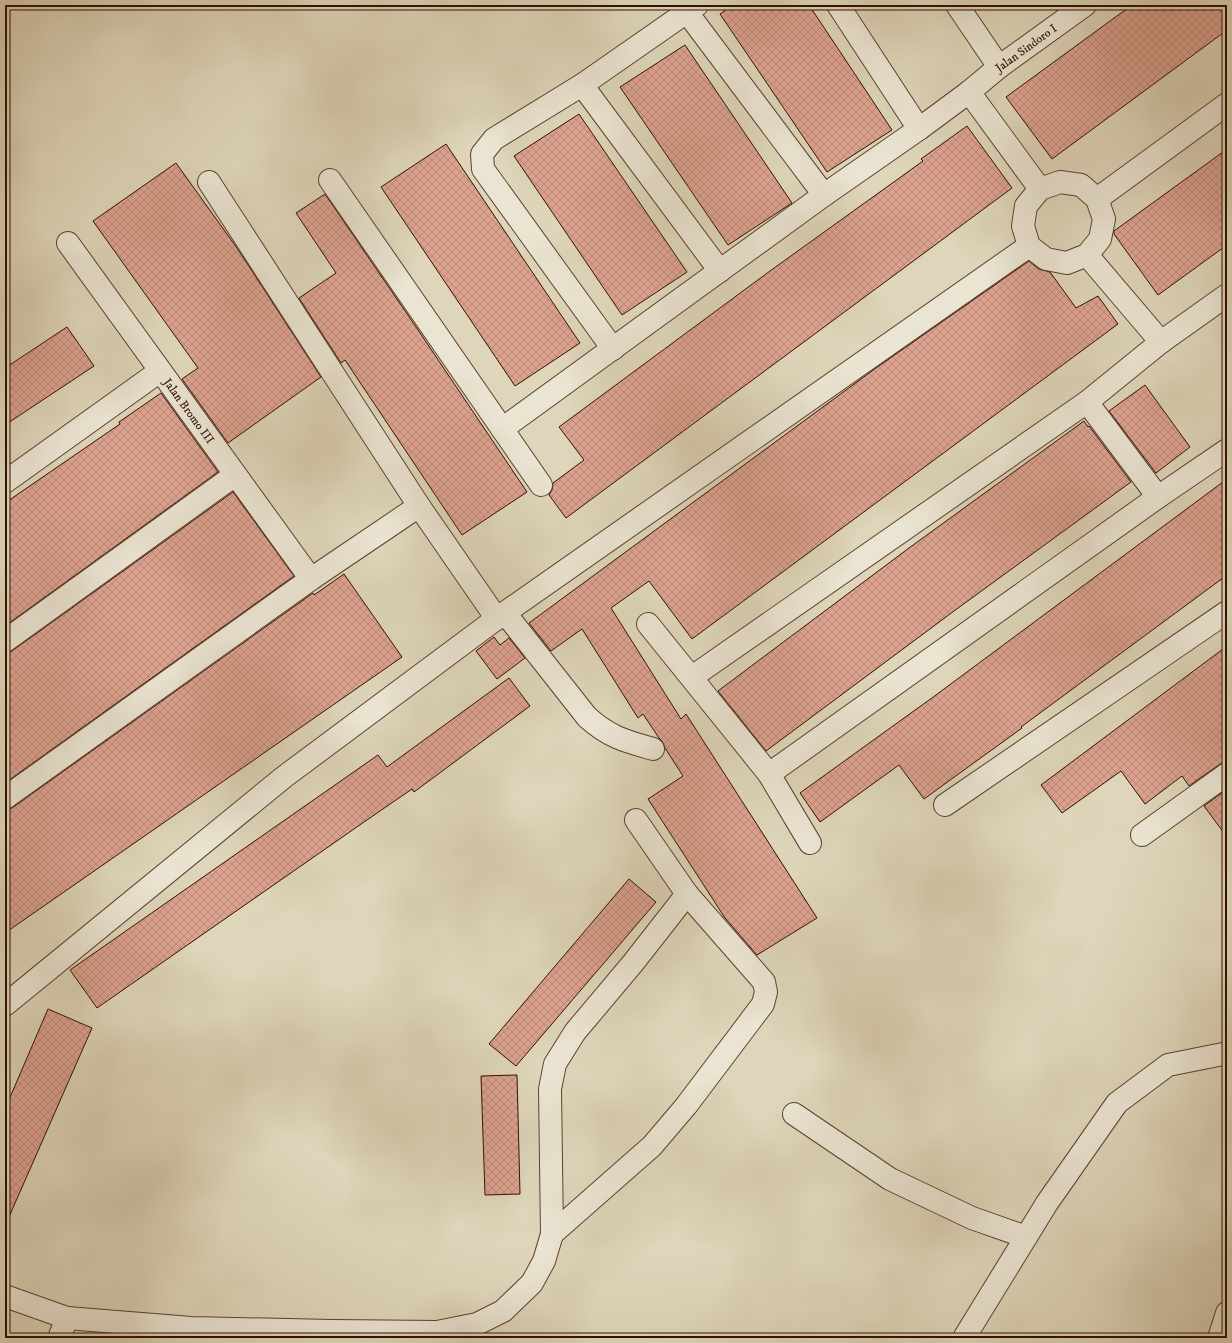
<svg xmlns="http://www.w3.org/2000/svg" width="1232" height="1343" font-family="'IM FELL DW Pica',serif">
  <defs>
    <pattern id="building-cross-hatch" width="8" height="8" patternUnits="userSpaceOnUse"><rect width="8" height="8" fill="#dca290"/><path d="M0 0l8 8M0 8l8-8" fill="none" stroke="#bd8a7a"/></pattern>
  </defs>
  <rect width="100%" height="100%" fill="#ded5ba"/>
  <filter id="stains"><feTurbulence type="fractalNoise" baseFrequency=".005" numOctaves="4"/><feColorMatrix values="0 0 0 0 .2 0 0 0 0 .09 0 0 0 0 .02 0 0 0 .5 -.17"/></filter>
  <radialGradient id="worn" r=".72"><stop offset=".6" stop-color="#630" stop-opacity="0"/><stop offset="1" stop-color="#630" stop-opacity=".3"/></radialGradient>
  <g fill="url(#building-cross-hatch)" stroke="#301001">
    <polygon points="733,5 809,5 892,130 827,172 720,14"/>
    <polygon points="1132,5 1227,5 1227,30 1052,159 1006,97"/>
    <polygon points="685,45 792,203 728,245 620,87"/>
    <polygon points="579,114 687,272 622,315 514,156"/>
    <polygon points="967,126 1012,188 566,518 549,495 552,490 553,483 584,460 559,427 770,271 923,161 921,159"/>
    <polygon points="446,144 580,343 515,386 381,187"/>
    <polygon points="1227,149 1227,245 1158,295 1114,234 1114,231"/>
    <polygon points="176,163 237,248 321,377 228,443 182,379 198,368 93,221"/>
    <polygon points="325,194 414,324 527,492 462,535 345,360 341,363 299,298 336,273 296,213"/>
    <polygon points="1029,261 1039,269 1050,272 1076,308 1098,296 1118,324 692,639 649,581 611,608 681,719 686,714 817,918 757,955 725,918 648,799 683,776 665,748 662,741 659,738 643,714 638,718 582,629 551,651 529,623 876,368"/>
    <polygon points="67,327 94,366 5,425 5,368"/>
    <polygon points="1145,385 1190,447 1156,473 1109,411"/>
    <polygon points="161,393 218,472 5,626 5,503 120,424 119,422"/>
    <polygon points="1084,421 1088,427 1089,426 1131,482 954,611 766,751 718,691 909,548"/>
    <polygon points="1227,479 1227,575 1021,727 1022,728 924,799 899,765 820,822 800,793 936,695"/>
    <polygon points="233,492 294,576 5,783 5,653 12,651"/>
    <polygon points="344,574 402,657 5,933 5,810 12,808 313,593 314,595"/>
    <polygon points="494,637 500,645 509,638 525,658 497,679 476,651"/>
    <polygon points="1227,646 1227,762 1220,764 1189,786 1182,776 1145,804 1121,771 1062,813 1041,785"/>
    <polygon points="509,678 530,706 414,792 412,789 364,822 97,1008 70,970 378,755 387,767"/>
    <polygon points="1227,789 1227,837 1204,806"/>
    <polygon points="629,879 656,902 516,1066 489,1044"/>
    <polygon points="48,1009 92,1028 5,1226 5,1109"/>
    <polygon points="517,1075 520,1194 485,1195 481,1076"/>
  </g>
  <g fill="none" stroke-linecap="round" stroke-linejoin="round">
    <g stroke="#5c412f" stroke-width="24">
      <g id="minor">
        <polyline points="838,5 919,129"/>
        <polyline points="957,5 999,67"/>
        <polyline points="686,11 824,195"/>
        <polyline points="582,85 720,271"/>
        <polyline points="969,92 1040,189"/>
        <polyline points="330,180 541,485"/>
        <polyline points="209,182 419,506 497,619"/>
        <polygon points="1060,182 1081,185 1097,199 1104,219 1100,239 1087,255 1067,263 1046,259 1029,246 1023,226 1026,206 1040,189"/>
        <polyline points="1097,199 1227,104"/>
        <polyline points="68,243 311,579"/>
        <polyline points="1087,255 1161,342"/>
        <polyline points="613,349 483,169 482,154 494,139 582,85 697,5"/>
        <polyline points="1087,402 1158,497"/>
        <polyline points="502,429 824,195 919,129 969,92 999,67 1085,5"/>
        <polyline points="5,482 160,371"/>
        <path d="M505,613L587,717C609,737 625,741 653,749"/>
        <polyline points="648,624 769,774 810,843"/>
        <polyline points="5,641 235,475"/>
        <polyline points="692,677 1087,402 1161,342 1227,295"/>
        <polyline points="769,774 1158,497 1227,450"/>
        <polyline points="5,798 311,579 419,506"/>
        <polyline points="945,805 1227,612"/>
        <polyline points="1142,835 1227,774"/>
        <polyline points="5,1005 284,777 496,619 1029,246"/>
        <polyline points="794,1114 890,1179 972,1218 1026,1237"/>
        <polyline points="552,1234 652,1146 686,1106 763,1004 766,992 764,982 687,894 636,820"/>
        <polyline points="5,1296 67,1318 191,1328 332,1331 437,1332 477,1324 503,1311 532,1283 544,1261 552,1234 550,1089 555,1064 575,1032 633,963 687,894"/>
        <polyline points="59,1338 67,1318"/>
        <polyline points="964,1338 1047,1203 1117,1103 1168,1065 1223,1054 1227,1055"/>
        <polyline points="1219,1338 1227,1313"/>
      </g>
    </g>
    <use href="#minor" stroke="#eae4d2" stroke-width="22"/>
  </g>
  <g text-anchor="middle" stroke-width="3" stroke-linejoin="round" paint-order="stroke">
    <g font-size="12" fill="#301001" stroke="#eae4d2">
      <text transform="translate(1026 48) rotate(-36)" y="4">Jalan Sindoro I</text>
      <text transform="translate(189 411) rotate(54)" y="4">Jalan Bromo III</text>
    </g>
  </g>
  <rect width="1232" height="1343" fill="none" stroke="#ded5ba" stroke-width="20"/>
  <rect x="6" y="6" width="1220" height="1331" fill="none" stroke="#301001" stroke-width="2"/>
  <rect x="10" y="10" width="1212" height="1323" fill="none" stroke="#301001"/>
  <rect width="100%" height="100%" filter="url(#stains)"/>
  <rect width="100%" height="100%" fill="url(#worn)"/>
</svg>
